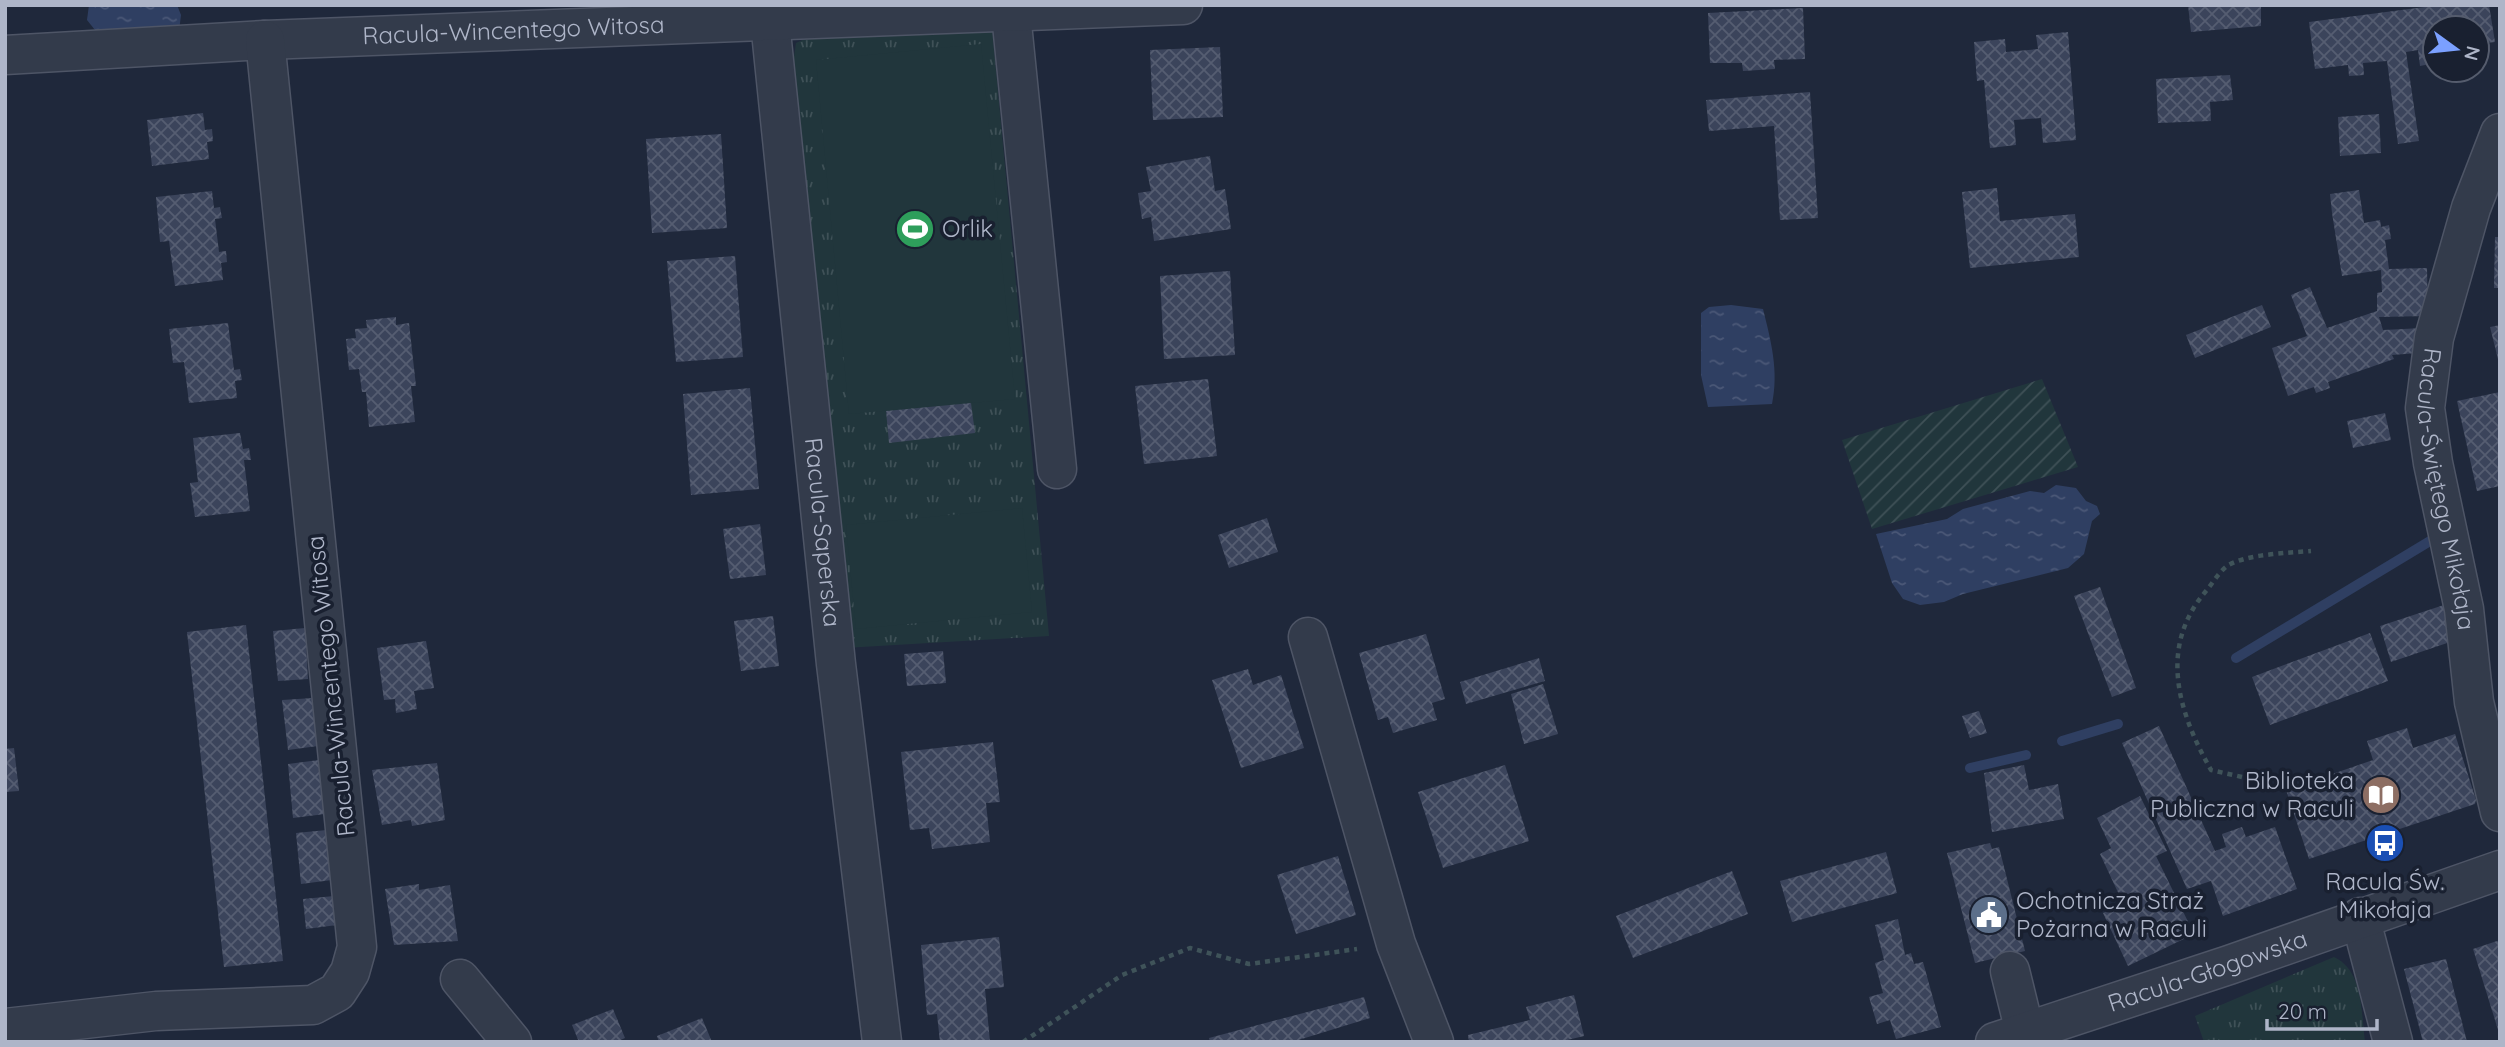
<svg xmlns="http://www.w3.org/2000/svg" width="2505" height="1047" font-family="Quicksand,sans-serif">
  <defs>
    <pattern id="grass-tufts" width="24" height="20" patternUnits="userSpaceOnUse" patternTransform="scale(1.75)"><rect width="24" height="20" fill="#21363c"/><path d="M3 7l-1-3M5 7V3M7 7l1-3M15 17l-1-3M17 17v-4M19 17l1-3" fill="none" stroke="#3f5157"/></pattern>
    <pattern id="garden-furrows" width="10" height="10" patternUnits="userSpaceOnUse" patternTransform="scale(1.75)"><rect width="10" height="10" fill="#21363c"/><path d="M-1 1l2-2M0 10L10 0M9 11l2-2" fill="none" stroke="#3f5157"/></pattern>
    <pattern id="water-ripples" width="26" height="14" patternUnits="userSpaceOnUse" patternTransform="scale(1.75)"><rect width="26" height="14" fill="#2f3f62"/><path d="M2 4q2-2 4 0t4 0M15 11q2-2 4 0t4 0" fill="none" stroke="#4b5877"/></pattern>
    <pattern id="building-cross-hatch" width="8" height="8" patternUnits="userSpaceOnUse" patternTransform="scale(1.75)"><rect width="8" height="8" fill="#3b445b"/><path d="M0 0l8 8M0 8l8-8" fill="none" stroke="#555d71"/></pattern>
  </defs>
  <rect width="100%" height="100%" fill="#1f283b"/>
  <g fill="url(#grass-tufts)">
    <polygon points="992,28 1049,636 844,648 788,97 796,43 819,32"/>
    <path d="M2334,957C2364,971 2361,1013 2365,1042H2204L2195,1016Z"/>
  </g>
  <polygon fill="url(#garden-furrows)" points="2042,379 2078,467 1872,529 1842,440"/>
  <g fill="#21363c">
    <polygon points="981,44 1015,399 849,414 816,60"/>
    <polygon points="1022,508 1032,612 856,629 846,525"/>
  </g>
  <g fill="url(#water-ripples)">
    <polygon points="89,5 177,5 181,15 179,31 99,35 87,20"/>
    <path d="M1731,305L1763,309C1771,341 1779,371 1772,404L1708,407L1701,375V313L1709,307Z"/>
    <polygon points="2056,485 2076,488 2086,501 2097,506 2100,514 2092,521 2084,554 2068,568 1963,594 1944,602 1920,605 1903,599 1892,583 1876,534 1947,519 1963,509 2030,491 2044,493"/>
  </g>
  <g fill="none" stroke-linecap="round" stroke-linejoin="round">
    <g stroke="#2f3f62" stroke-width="10">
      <polyline points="2236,658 2435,538"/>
      <polyline points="2062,741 2118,724"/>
      <polyline points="1970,768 2026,755"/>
    </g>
  </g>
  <g fill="url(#building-cross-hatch)">
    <polygon points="2188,5 2261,5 2261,26 2191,32"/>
    <polygon points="2440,5 2489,5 2495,42 2477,44 2477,28 2435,28 2435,63 2420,66 2418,50 2406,52 2419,141 2398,144 2387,61 2363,63 2364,75 2349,76 2348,65 2315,69 2309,22"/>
    <polygon points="1803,8 1805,59 1774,60 1775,69 1743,71 1742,63 1710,63 1708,13"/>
    <polygon points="2068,32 2076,140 2043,143 2041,118 2014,120 2016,145 1990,148 1984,80 1977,81 1974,42 2005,39 2006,52 2038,49 2036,35"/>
    <polygon points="1220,47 1223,117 1153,120 1150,50"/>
    <polygon points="2230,75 2233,100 2210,102 2211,121 2158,123 2156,79"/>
    <polygon points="1810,92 1818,218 1780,220 1774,126 1709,131 1706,100"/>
    <polygon points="203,113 205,130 212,129 213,141 207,142 209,159 152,166 147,120"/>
    <polygon points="2379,114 2381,153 2340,156 2338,117"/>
    <polygon points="721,134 727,228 652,233 646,139"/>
    <polygon points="1210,156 1215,191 1225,189 1231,229 1154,241 1151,217 1142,219 1138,193 1151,191 1146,167"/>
    <polygon points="1997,188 2000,221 2075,214 2079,257 1970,268 1962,192"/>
    <polygon points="2359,190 2364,223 2380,220 2381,227 2389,225 2391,239 2385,240 2389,269 2427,268 2428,316 2379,317 2383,330 2423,328 2418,353 2392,355 2394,359 2328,382 2330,388 2316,393 2314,387 2288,396 2272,348 2307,336 2291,295 2310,287 2327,328 2377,311 2377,293 2382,292 2381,270 2342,276 2332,213 2330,194"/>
    <polygon points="212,191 214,208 220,207 222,218 215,219 219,252 226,251 227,262 221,263 223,280 175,286 169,241 160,242 156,197"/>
    <polygon points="2495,237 2500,237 2500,288 2494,288"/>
    <polygon points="735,256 743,357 676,362 667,261"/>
    <polygon points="1230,271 1235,355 1164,359 1160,276"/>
    <polygon points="2262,305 2271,327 2195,358 2186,335"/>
    <polygon points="396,317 396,325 409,323 416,386 411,386 415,422 369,427 366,392 362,392 359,369 349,370 346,339 356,338 355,329 367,328 366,320"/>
    <polygon points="228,323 234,370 240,369 242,380 235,381 237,398 189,403 184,362 173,363 169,329"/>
    <polygon points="2500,325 2500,363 2499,363 2490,327"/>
    <polygon points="1208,379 1217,456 1144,464 1135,386"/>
    <polygon points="750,388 759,489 691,495 683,394"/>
    <polygon points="2500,392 2500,486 2477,491 2457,401"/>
    <polygon points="971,403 975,433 889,443 886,411"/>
    <polygon points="2385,413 2391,440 2353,448 2347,421"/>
    <polygon points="240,433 243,449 249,448 251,460 244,460 250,511 195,517 190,483 198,482 193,438"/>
    <polygon points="1267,518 1278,552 1229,568 1218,535"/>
    <polygon points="760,524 766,575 730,579 723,529"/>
    <polygon points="2100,587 2136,688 2112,697 2074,596"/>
    <polygon points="2453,602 2456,640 2391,662 2380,626"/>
    <polygon points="773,616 779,666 741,671 734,621"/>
    <polygon points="246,625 283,961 224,967 187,632"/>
    <polygon points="305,628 308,679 278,681 273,631"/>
    <polygon points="2370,633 2388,681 2270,725 2252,677"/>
    <polygon points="1426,634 1445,699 1432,703 1437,720 1393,733 1388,717 1378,720 1359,653"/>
    <polygon points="426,641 434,688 414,691 417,709 396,713 395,699 384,700 377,648"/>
    <polygon points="943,651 946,683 907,686 904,654"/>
    <polygon points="1539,658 1545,681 1466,704 1460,682"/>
    <polygon points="1248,669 1253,685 1281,675 1304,748 1241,768 1212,680"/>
    <polygon points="1543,684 1558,734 1524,744 1511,694"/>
    <polygon points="313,698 318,746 288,750 282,700"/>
    <polygon points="1979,711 1987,733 1970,738 1962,716"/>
    <polygon points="2159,726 2215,851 2226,847 2222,834 2242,827 2246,837 2275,827 2297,889 2223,916 2211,881 2187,889 2122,743"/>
    <polygon points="2407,728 2413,748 2455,734 2476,800 2475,804 2309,859 2286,790 2373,760 2367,741"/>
    <polygon points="993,742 1000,802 986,803 990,842 932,849 929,828 910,830 901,752"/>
    <polygon points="14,748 19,791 5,792 5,749"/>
    <polygon points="319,760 325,814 293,818 288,764"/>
    <polygon points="437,763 445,820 412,826 411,820 382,825 372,770"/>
    <polygon points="1505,765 1529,841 1443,868 1418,792"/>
    <polygon points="2024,765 2029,790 2058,784 2064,819 1992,832 1984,773"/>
    <polygon points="2140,796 2167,851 2156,856 2194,934 2128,966 2103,913 2123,903 2100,854 2111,848 2097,818"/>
    <polygon points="327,830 332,880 301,884 296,833"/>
    <polygon points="1990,843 1992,849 1999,847 2025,951 1975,963 1947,853"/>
    <polygon points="1886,852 1897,893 1792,922 1780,881"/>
    <polygon points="1338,856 1356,915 1296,934 1277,875"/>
    <polygon points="1732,871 1748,914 1633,958 1616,916"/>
    <polygon points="419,884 419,890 450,885 458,941 394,945 385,889"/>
    <polygon points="334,896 337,925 306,929 303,899"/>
    <polygon points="1898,919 1905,955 1911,953 1914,964 1923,962 1941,1027 1896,1039 1890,1020 1877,1024 1869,997 1883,993 1875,963 1884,960 1875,925"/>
    <polygon points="999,937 1004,987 985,989 990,1042 940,1042 937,1014 927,1015 921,945"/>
    <polygon points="2500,940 2500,1033 2499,1033 2473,949"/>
    <polygon points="2446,959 2467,1042 2423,1042 2404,969"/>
    <polygon points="1574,995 1584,1036 1559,1042 1469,1042 1468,1035 1530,1020 1526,1007"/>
    <polygon points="1364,997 1370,1018 1292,1042 1210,1042 1209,1038"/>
    <polygon points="613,1009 625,1038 616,1042 579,1042 572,1025"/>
    <polygon points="702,1018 712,1042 659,1042 657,1036"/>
  </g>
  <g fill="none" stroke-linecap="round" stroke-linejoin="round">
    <g stroke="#4e5566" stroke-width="41">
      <g id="minor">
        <polyline points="1011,14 1057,469"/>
        <path id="s1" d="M770,22L836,664L882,1042"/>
        <path id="s2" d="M5,55L265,40L1183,5"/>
        <path id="s3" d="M2500,133L2471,208L2434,338L2425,408L2433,463L2464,609L2474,702L2500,812"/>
        <polyline points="1308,637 1396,944 1434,1042"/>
        <polyline points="2360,917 2393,1042"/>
        <polyline points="2010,971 2025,1032"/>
        <polyline points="460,979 512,1042"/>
        <polyline points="5,1028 156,1011 313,1005 337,992 350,972 357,947 265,40"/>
        <path id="s4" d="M1995,1042L2229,965L2500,870"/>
      </g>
    </g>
    <g stroke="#3f5359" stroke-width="4.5" stroke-dasharray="5 5" stroke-linecap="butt">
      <path d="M2242,777L2211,770C2178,712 2158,647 2206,591C2212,584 2219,572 2227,566C2246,554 2288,553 2311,551"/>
      <polyline points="1023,1042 1122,975 1190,948 1249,964 1357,949"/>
    </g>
    <use href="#minor" stroke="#333b4b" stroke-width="38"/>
  </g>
  <defs>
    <g id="stadium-disc" transform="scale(2.0125)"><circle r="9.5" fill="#2e9e5b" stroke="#192030"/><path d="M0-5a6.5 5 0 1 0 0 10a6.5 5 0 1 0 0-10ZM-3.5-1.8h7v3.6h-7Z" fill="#fff"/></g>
    <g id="library-disc" transform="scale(2.0125)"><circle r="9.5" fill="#8d6e63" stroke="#192030"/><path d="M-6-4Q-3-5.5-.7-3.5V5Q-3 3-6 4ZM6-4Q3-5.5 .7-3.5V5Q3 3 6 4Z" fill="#fff"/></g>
    <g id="bus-disc" transform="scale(2.0125)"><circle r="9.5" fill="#1a4fb4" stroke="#192030"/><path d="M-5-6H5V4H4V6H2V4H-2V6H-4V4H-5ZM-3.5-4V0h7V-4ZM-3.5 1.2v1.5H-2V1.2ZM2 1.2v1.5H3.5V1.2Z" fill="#fff"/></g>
    <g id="civic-disc" transform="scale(2.0125)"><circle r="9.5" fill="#5c6f8a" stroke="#192030"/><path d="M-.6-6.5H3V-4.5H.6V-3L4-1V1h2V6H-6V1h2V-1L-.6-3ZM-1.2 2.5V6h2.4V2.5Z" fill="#fff"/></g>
  </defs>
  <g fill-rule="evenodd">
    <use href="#stadium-disc" x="915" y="229"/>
    <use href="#library-disc" x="2381" y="795"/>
    <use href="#bus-disc" x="2385" y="843"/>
    <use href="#civic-disc" x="1989" y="915"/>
  </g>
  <g text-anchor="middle" stroke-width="7" stroke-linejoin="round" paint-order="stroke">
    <g font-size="24" fill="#aeb5c8" stroke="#192030">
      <text dy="8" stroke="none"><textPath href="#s2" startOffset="509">Racula-Wincentego Witosa</textPath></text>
      <text dy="8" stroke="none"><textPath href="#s3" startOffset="369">Racula-Świętego Mikołaja</textPath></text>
      <text dy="8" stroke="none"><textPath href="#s1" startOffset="513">Racula-Saperska</textPath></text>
      <text transform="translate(331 686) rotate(-96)" y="8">Racula-Wincentego Witosa</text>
      <text dy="8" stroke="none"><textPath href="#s4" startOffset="224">Racula-Głogowska</textPath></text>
    </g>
    <g font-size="24" fill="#aeb5c8" stroke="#192030" text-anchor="start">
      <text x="942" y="237">Orlik</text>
      <text x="2354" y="789" text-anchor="end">Biblioteka<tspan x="2354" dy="28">Publiczna w Raculi</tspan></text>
      <text x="2385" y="890" text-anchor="middle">Racula Św.<tspan x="2385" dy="28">Mikołaja</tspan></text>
      <text x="2016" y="909">Ochotnicza Straż<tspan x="2016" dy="28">Pożarna w Raculi</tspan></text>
    </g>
  </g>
  <rect width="2505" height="1047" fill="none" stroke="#aeb5c8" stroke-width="14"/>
  <g transform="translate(2456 49) rotate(105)"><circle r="33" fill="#192030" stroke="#555c6d" stroke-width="2"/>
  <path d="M0-5L12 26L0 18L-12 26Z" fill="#7ba0ff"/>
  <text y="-10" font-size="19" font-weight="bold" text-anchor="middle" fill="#aeb5c8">N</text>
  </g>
  <path d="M2267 1019v10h110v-10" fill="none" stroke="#aeb5c8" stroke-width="3.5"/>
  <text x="2278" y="1019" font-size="21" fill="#aeb5c8" stroke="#192030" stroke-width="5" paint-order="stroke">20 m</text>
</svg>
